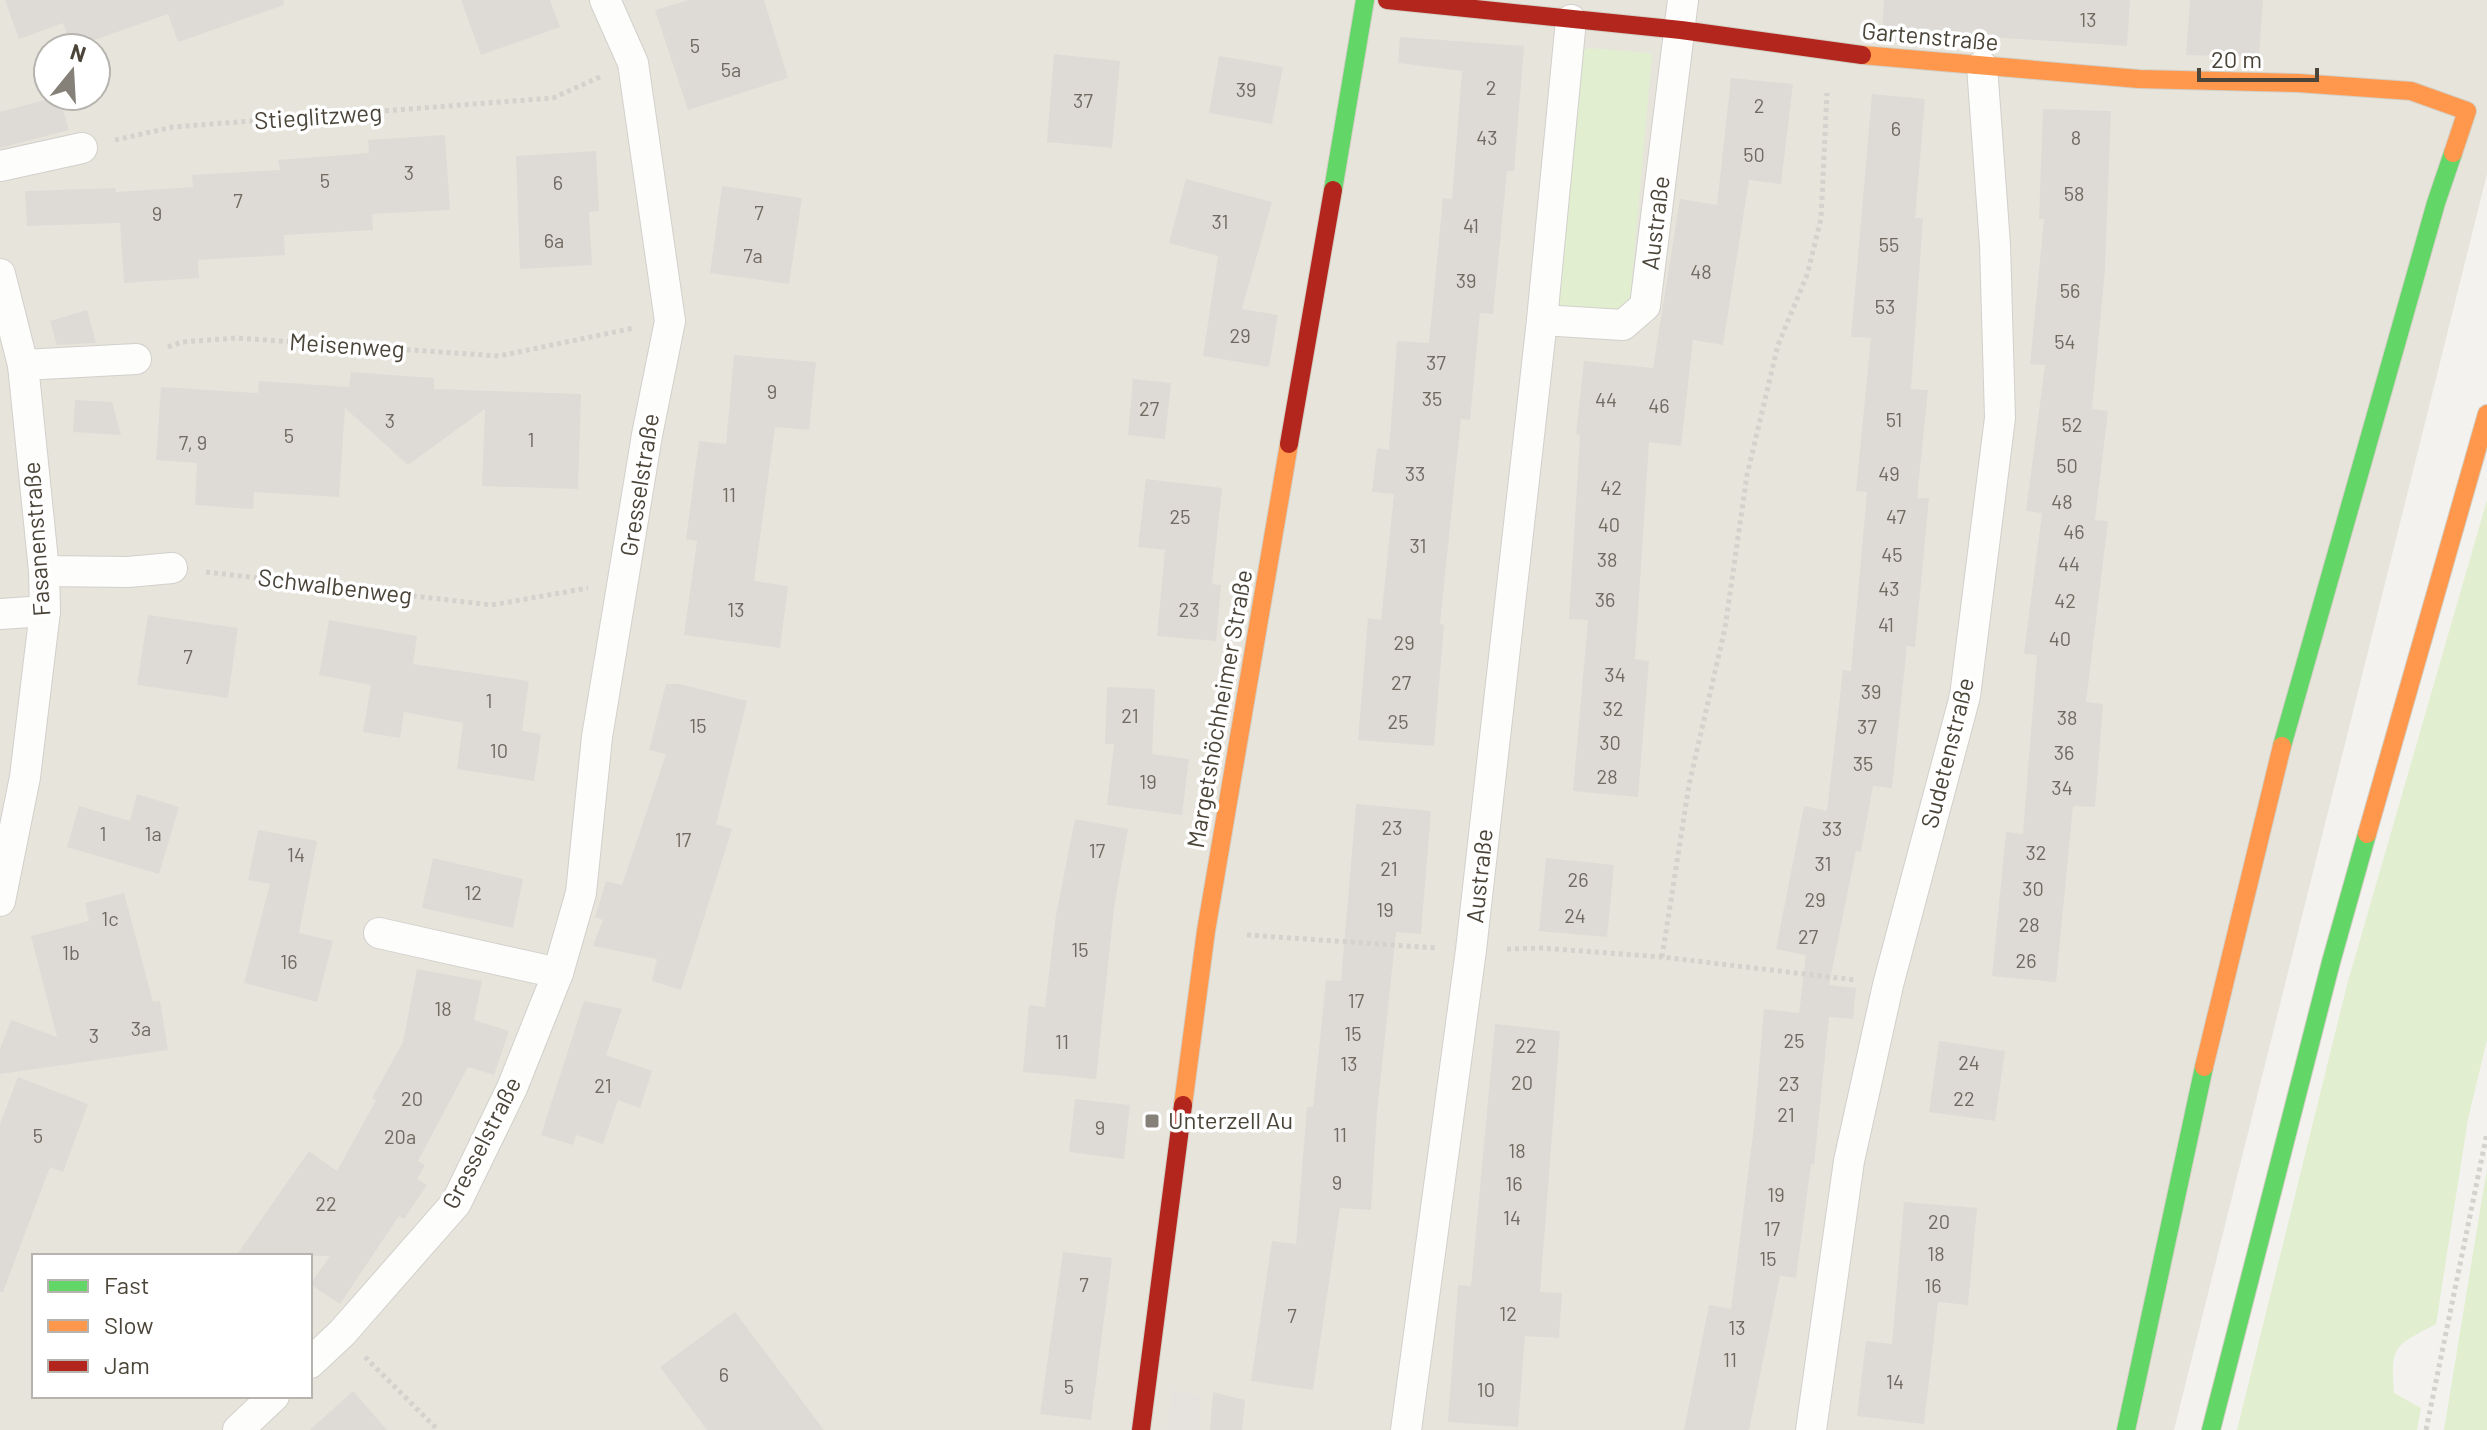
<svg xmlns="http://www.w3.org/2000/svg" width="2487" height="1430" font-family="Barlow,sans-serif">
  <rect width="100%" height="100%" fill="#f4f2ee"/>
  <path fill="#e7e4dc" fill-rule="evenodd" d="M0,0H2487V174L2174,1430H0ZM48,48H96V96H48ZM34,1256H310V1396H34Z"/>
  <g fill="#e1eecf">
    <polygon points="1590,48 1648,53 1652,55 1630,301 1619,310 1555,305 1581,55 1585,49"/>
    <path d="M2487,500V1040L2468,1119L2436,1324C2395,1346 2390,1344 2394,1393L2421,1408L2417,1430H2237L2347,985Z"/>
    <polygon points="2487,1171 2487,1430 2444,1430 2484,1186"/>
  </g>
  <polygon fill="#e6e3df" points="1171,1390 1201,1395 1199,1430 1167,1430"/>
  <g fill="#dedbd6">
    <polygon points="5,0 283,0 284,5 178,42 168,14 72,48 63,23 19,39"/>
    <polygon points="461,0 550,0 560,27 481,55"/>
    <polygon points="689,0 764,0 788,78 688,110 655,10"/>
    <polygon points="1884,0 2130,0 2127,46 1882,30"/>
    <polygon points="2190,0 2263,0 2259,57 2186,55"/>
    <polygon points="1400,37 1524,46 1514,171 1507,171 1493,314 1480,313 1470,420 1461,419 1440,624 1444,625 1434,746 1358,740 1368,618 1381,620 1394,494 1372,492 1377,448 1389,450 1397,341 1429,343 1443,198 1452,199 1462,71 1398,63"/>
    <polygon points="1054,54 1120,61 1112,148 1047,142"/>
    <polygon points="1219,56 1283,67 1272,124 1209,113"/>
    <polygon points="1731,78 1793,84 1781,184 1749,180 1723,345 1693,340 1681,446 1649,442 1635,659 1649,661 1638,797 1573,791 1588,620 1569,619 1580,435 1576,434 1584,361 1653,368 1680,199 1717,205"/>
    <polygon points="1872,94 1925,99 1915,218 1923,218 1911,389 1928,390 1917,498 1929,498 1915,647 1907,646 1892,788 1873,786 1861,852 1856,851 1829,985 1856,988 1853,1019 1829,1017 1814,1165 1811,1164 1796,1278 1780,1276 1749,1430 1684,1430 1709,1305 1731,1309 1754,1127 1764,1009 1799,1013 1806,955 1776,949 1804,806 1827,811 1843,670 1851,671 1867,492 1856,491 1871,338 1851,337"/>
    <polygon points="59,96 69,130 0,148 0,112"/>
    <polygon points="2043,109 2111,111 2105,269 2092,409 2108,411 2095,520 2108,521 2086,702 2103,704 2095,807 2073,806 2056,982 1992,976 2006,832 2023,834 2037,655 2024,654 2042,513 2026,511 2045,365 2030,364 2044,219 2039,219"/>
    <polygon points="445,135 450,210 372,214 373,230 284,235 285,255 198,260 199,278 124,283 120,223 27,226 25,191 115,188 116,192 193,187 192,175 280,170 278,160 369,153 368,140"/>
    <polygon points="596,151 599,211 589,212 592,265 520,269 516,156"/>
    <polygon points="1186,179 1272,202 1242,309 1278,315 1269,367 1203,356 1218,256 1169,243"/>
    <polygon points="722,186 802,198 789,284 710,273"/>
    <polygon points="87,310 96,343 57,345 50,321"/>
    <polygon points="734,355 816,362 809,430 775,427 754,581 788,586 780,648 684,635 697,541 686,539 699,441 726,444"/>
    <polygon points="351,372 434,378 434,389 581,394 578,489 482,486 485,409 408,465 345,408 339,497 254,492 253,509 195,505 197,463 156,460 161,387 258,393 259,381 349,387"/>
    <polygon points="1133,379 1171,383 1165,439 1128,435"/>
    <polygon points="75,400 112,402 121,435 73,432"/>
    <polygon points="1146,479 1222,488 1212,584 1221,585 1216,641 1157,636 1165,550 1138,547"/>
    <polygon points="148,615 238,628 228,698 137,685"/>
    <polygon points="329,620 417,636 413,664 529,681 522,731 541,734 534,781 457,769 463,723 404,712 400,738 363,732 371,685 319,675"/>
    <polygon points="666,684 680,684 747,701 716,824 732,829 681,990 652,981 657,959 593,946 603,920 595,917 606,881 622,885 666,754 649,750"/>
    <polygon points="1107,687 1155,689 1152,754 1189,759 1182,815 1107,805 1114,744 1105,744"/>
    <polygon points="137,794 179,807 159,874 67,847 79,806 130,821"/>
    <polygon points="1356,804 1431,811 1421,934 1396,932 1377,1113 1371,1210 1340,1208 1313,1390 1251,1381 1272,1241 1296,1244 1307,1107 1313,1107 1326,980 1341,981"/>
    <polygon points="1075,819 1128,829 1114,908 1096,1079 1023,1072 1029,1005 1045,1007 1056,915"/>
    <polygon points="258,830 317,841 299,933 333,941 317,1002 244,983 270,884 248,880"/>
    <polygon points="433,858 523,879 513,928 422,908"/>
    <polygon points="1546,858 1614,865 1607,937 1539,931"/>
    <polygon points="124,893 153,1002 160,1001 168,1050 0,1074 0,1049 11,1020 57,1037 31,936 89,921 85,903"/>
    <polygon points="417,969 482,981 474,1020 509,1031 494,1075 468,1067 418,1161 425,1165 417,1179 427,1185 404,1219 399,1216 340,1304 310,1284 330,1256 236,1256 309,1151 337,1171 376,1100 372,1098 403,1042"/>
    <polygon points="584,1001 622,1009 606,1055 652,1071 640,1108 618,1100 603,1144 576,1135 573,1145 541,1135"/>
    <polygon points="1495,1024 1560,1031 1540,1292 1562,1293 1559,1338 1525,1336 1518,1427 1448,1422 1458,1285 1471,1286"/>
    <polygon points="1939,1041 2005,1051 1995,1121 1929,1112"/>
    <polygon points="18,1077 88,1104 63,1172 50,1167 3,1292 0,1292 0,1124"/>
    <polygon points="1075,1099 1130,1105 1124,1159 1069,1152"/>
    <polygon points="1904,1202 1977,1208 1968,1305 1938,1302 1924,1424 1857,1416 1866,1341 1892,1344"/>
    <polygon points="1063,1252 1112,1258 1091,1420 1040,1414"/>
    <polygon points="735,1312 824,1430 707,1430 660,1367"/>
    <polygon points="353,1391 387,1430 310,1430"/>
    <polygon points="1213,1392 1245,1400 1242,1430 1210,1430"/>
  </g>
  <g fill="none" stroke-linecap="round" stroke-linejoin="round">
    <g stroke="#d2d0cb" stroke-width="32">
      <g id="street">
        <polyline points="0,166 82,148"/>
        <polyline points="0,274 23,365 44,571 45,611 25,777 0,901"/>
        <polyline points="1542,320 1623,325 1645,306 1683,0"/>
        <polyline points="23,365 136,359"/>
        <polyline points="44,571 128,572 172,568"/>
        <polyline points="0,614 45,611"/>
        <polyline points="379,933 558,973 581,893 597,737 647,435 670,321 633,63 605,0"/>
        <polyline points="310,1363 342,1333 456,1203 512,1088 558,973"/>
        <polyline points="238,1430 274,1396"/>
        <polyline points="1406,1430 1471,950 1542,320 1571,20"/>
        <polyline points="1811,1430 1849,1161 1888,985 1965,696 2000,418 1995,245 1982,66"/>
      </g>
    </g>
    <g stroke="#d3cfc5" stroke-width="20">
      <g id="fast">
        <polyline points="1333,190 1365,0"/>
        <polyline points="2282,746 2436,203 2453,153"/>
        <polyline points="2126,1430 2204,1067"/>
        <polyline points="2211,1430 2331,962 2367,834"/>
      </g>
    </g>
    <g stroke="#d3cfc5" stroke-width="20">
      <g id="slow">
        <polyline points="1862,55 2139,79 2298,83 2411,91 2467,111 2453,153"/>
        <polyline points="2367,834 2487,414"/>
        <polyline points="2204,1067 2282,746"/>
        <polyline points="1183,1105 1206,931 1289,444"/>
      </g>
    </g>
    <g stroke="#d3cfc5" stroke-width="20">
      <g id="jam">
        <polyline points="1387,0 1681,30 1862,55"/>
        <polyline points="1289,444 1333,190"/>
        <polyline points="1141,1430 1183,1105"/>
      </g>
    </g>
    <g stroke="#d3d2cc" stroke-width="5" stroke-dasharray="4 4" stroke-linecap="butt">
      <polyline points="115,140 173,127 553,98 602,76"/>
      <polyline points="168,347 182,342 236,338 499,356 634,328"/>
      <polyline points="206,572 492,605 588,588"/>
      <polyline points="1247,935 1437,948"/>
      <polyline points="1507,949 1541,948 1662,957 1855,980"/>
      <polyline points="1662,957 1689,785 1725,628 1747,475 1778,345 1807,275 1821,219 1827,93"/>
      <polyline points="365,1357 438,1430"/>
      <polyline points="2426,1430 2487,1133"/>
    </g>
    <use href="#street" stroke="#fdfdfc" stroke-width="30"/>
    <use href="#fast" stroke="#63d668" stroke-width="18"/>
    <use href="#slow" stroke="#ff974d" stroke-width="18"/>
    <use href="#jam" stroke="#b3261e" stroke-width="18"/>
  </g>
  <rect fill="#868178" stroke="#fff" stroke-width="3" x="1144" y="1113" width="16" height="16" rx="4"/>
  <g text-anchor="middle" stroke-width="7" stroke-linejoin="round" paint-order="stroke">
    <g font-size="20" fill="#706a61">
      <text x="2088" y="27">13</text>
      <text x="695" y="53">5</text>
      <text x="731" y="77">5a</text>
      <text x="1491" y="95">2</text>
      <text x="1246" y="97">39</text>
      <text x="1083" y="108">37</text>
      <text x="1759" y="113">2</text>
      <text x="1896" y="136">6</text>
      <text x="1487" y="145">43</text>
      <text x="2076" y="145">8</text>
      <text x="1754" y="162">50</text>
      <text x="409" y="180">3</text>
      <text x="325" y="188">5</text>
      <text x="558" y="190">6</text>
      <text x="2074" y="201">58</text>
      <text x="238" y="208">7</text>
      <text x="759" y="220">7</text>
      <text x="157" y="221">9</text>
      <text x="1220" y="229">31</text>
      <text x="1471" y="233">41</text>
      <text x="554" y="248">6a</text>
      <text x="1889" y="252">55</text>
      <text x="753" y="263">7a</text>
      <text x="1701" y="279">48</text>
      <text x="1466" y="288">39</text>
      <text x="2070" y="298">56</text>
      <text x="1885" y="314">53</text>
      <text x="1240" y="343">29</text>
      <text x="2065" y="349">54</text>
      <text x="1436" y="370">37</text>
      <text x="772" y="399">9</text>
      <text x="1432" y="406">35</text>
      <text x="1606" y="407">44</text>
      <text x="1659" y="413">46</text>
      <text x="1149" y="416">27</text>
      <text x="1894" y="427">51</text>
      <text x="390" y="428">3</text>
      <text x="2072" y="432">52</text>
      <text x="289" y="443">5</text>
      <text x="531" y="447">1</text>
      <text x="193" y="450">7, 9</text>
      <text x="2067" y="473">50</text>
      <text x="1415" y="481">33</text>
      <text x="1889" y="481">49</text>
      <text x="1611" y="495">42</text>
      <text x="729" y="502">11</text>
      <text x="2062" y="509">48</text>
      <text x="1180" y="524">25</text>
      <text x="1896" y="524">47</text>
      <text x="1609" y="532">40</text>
      <text x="2074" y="539">46</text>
      <text x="1418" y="553">31</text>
      <text x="1892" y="562">45</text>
      <text x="1607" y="567">38</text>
      <text x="2069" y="571">44</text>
      <text x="1889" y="596">43</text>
      <text x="1605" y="607">36</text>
      <text x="2065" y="608">42</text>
      <text x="736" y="617">13</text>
      <text x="1189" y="617">23</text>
      <text x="1886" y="632">41</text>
      <text x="2060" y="646">40</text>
      <text x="1404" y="650">29</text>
      <text x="188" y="664">7</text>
      <text x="1615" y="682">34</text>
      <text x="1401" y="690">27</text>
      <text x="1871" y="699">39</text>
      <text x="489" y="708">1</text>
      <text x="1613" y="716">32</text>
      <text x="1130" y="723">21</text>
      <text x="2067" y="725">38</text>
      <text x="1398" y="729">25</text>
      <text x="698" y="733">15</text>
      <text x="1867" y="734">37</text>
      <text x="1610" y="750">30</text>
      <text x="499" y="758">10</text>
      <text x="2064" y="760">36</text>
      <text x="1863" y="771">35</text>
      <text x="1607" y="784">28</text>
      <text x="1148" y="789">19</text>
      <text x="2062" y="795">34</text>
      <text x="1392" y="835">23</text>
      <text x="1832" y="836">33</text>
      <text x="103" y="841">1</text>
      <text x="153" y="841">1a</text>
      <text x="683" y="847">17</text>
      <text x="1097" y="858">17</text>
      <text x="2036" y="860">32</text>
      <text x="296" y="862">14</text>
      <text x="1823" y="871">31</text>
      <text x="1389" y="876">21</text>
      <text x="1578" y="887">26</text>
      <text x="2033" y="896">30</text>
      <text x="473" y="900">12</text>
      <text x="1815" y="907">29</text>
      <text x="1385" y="917">19</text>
      <text x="1575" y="923">24</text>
      <text x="110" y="926">1c</text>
      <text x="2029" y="932">28</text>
      <text x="1808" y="944">27</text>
      <text x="1080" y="957">15</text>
      <text x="71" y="960">1b</text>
      <text x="2026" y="968">26</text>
      <text x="289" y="969">16</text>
      <text x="1356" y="1008">17</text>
      <text x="443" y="1016">18</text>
      <text x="141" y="1036">3a</text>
      <text x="1353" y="1041">15</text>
      <text x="94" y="1043">3</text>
      <text x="1794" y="1048">25</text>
      <text x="1062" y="1049">11</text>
      <text x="1526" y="1053">22</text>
      <text x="1969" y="1070">24</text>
      <text x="1349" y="1071">13</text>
      <text x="1522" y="1090">20</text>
      <text x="1789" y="1091">23</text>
      <text x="603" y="1093">21</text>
      <text x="412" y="1106">20</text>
      <text x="1964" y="1106">22</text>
      <text x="1786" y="1122">21</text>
      <text x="1100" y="1135">9</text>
      <text x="1340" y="1142">11</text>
      <text x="38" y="1143">5</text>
      <text x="400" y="1144">20a</text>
      <text x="1517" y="1158">18</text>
      <text x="1337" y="1190">9</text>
      <text x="1514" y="1191">16</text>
      <text x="1776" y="1202">19</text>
      <text x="326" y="1211">22</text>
      <text x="1512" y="1225">14</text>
      <text x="1939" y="1229">20</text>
      <text x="1772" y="1236">17</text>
      <text x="1936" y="1261">18</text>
      <text x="1768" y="1266">15</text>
      <text x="1084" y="1292">7</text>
      <text x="1933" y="1293">16</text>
      <text x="1508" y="1321">12</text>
      <text x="1292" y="1323">7</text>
      <text x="1737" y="1335">13</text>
      <text x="1730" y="1367">11</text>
      <text x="724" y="1382">6</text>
      <text x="1895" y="1389">14</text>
      <text x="1069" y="1394">5</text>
      <text x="1486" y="1397">10</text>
    </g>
    <g font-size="24" fill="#4b4439" stroke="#fff">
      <text transform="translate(1930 37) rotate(5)" y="8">Gartenstraße</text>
      <text transform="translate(318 117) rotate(-4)" y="8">Stieglitzweg</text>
      <text transform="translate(1656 223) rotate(-83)" y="8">Austraße</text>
      <text transform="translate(347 346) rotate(4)" y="8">Meisenweg</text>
      <text transform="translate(640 485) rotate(-81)" y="8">Gresselstraße</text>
      <text transform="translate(37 539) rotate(-94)" y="8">Fasanenstraße</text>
      <text transform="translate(335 587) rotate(7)" y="8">Schwalbenweg</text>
      <text transform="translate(1220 709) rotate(-80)" y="8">Margetshöchheimer Straße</text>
      <text transform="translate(1948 753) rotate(-76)" y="8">Sudetenstraße</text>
      <text transform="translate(1480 876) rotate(-84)" y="8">Austraße</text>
      <text transform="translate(482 1143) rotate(-63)" y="8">Gresselstraße</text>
    </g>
    <g font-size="24" fill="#4b4439" stroke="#fff" text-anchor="start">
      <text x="1168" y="1129">Unterzell Au</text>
    </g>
  </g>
  <rect x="32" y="1254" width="280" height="144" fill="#ffffff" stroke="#b7b4b0" stroke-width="2"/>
  <rect x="48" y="1280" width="40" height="12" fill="#63d668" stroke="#b7b4b0" stroke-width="2"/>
  <text x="104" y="1294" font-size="24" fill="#4b4439">Fast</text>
  <rect x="48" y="1320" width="40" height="12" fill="#ff974d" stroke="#b7b4b0" stroke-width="2"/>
  <text x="104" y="1334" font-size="24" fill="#4b4439">Slow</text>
  <rect x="48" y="1360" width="40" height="12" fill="#b3261e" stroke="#b7b4b0" stroke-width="2"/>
  <text x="104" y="1374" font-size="24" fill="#4b4439">Jam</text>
  <g transform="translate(72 72) rotate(18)"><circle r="38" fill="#ffffff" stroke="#b7b4b0" stroke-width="2"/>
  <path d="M0-6L14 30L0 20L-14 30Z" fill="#868178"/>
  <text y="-12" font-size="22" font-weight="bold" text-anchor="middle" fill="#4b4439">N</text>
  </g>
  <path d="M2199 68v12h118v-12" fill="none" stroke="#4b4439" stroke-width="4"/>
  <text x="2211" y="68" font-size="24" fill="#4b4439" stroke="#ffffff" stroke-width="6" paint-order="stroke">20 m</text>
</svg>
